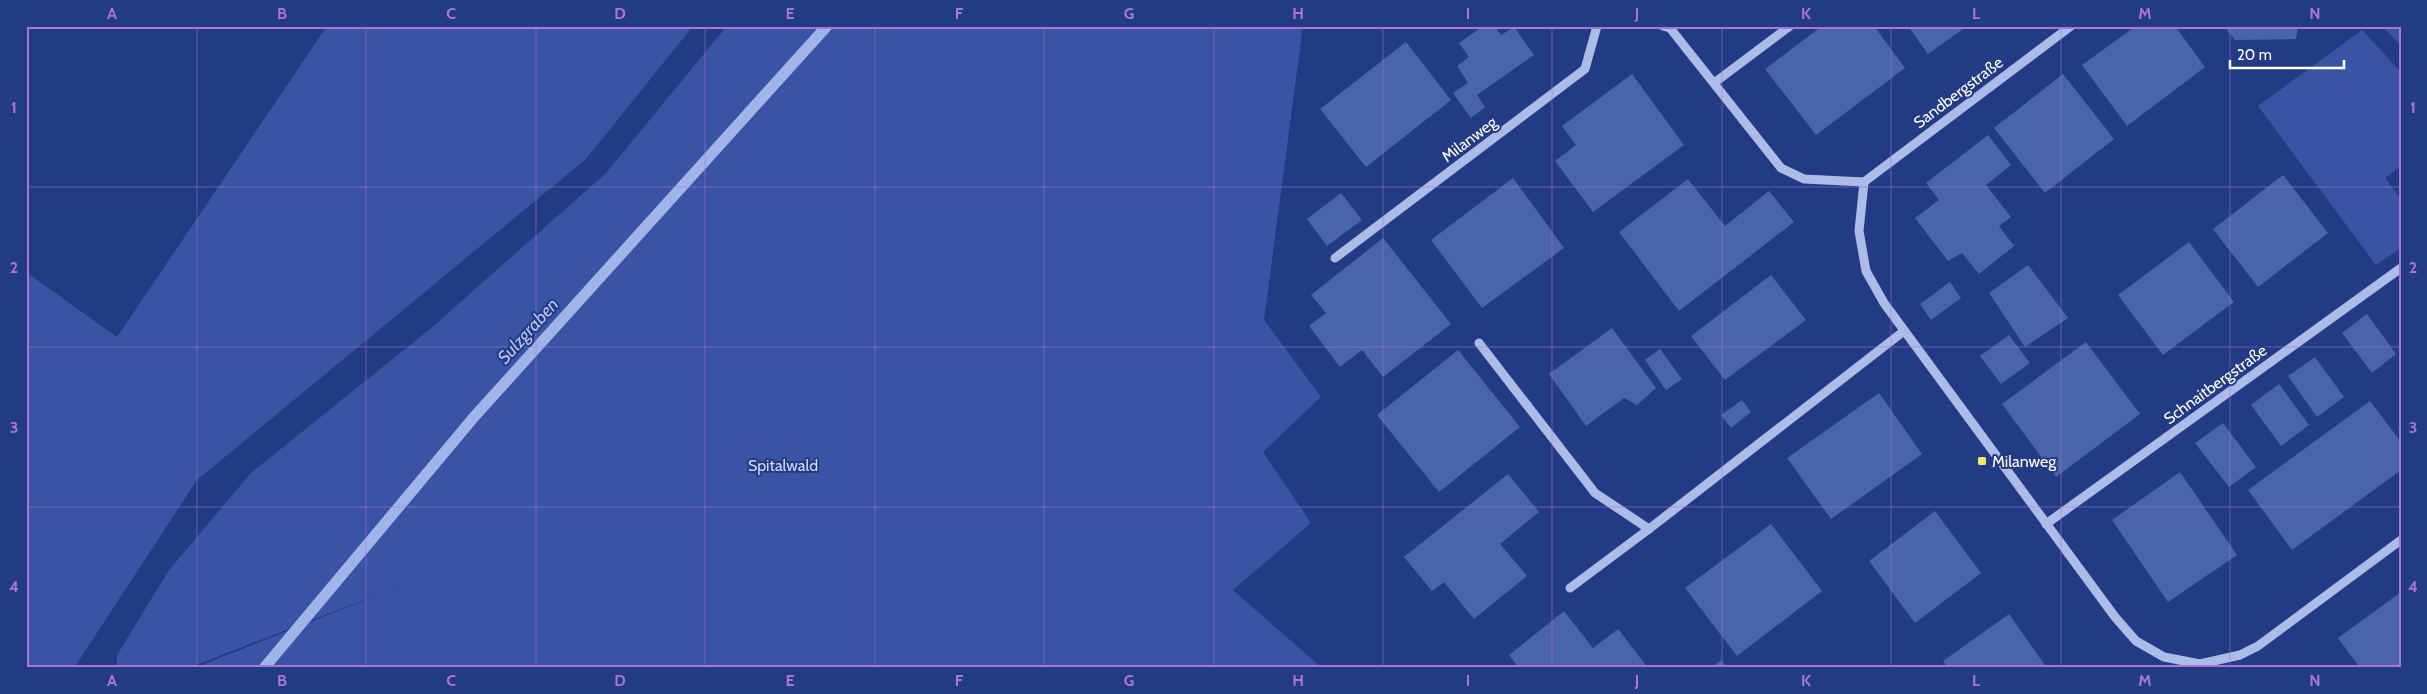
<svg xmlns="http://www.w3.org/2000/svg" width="2427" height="694" font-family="Cabin,sans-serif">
  <rect width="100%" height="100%" fill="#233a85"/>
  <g fill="#3a54a4">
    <polygon points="327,26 693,26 586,159 197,480 74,668 26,668 26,272 117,337"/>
    <polygon points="727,26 1303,26 1264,320 1321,397 1263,452 1311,523 1233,590 1322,668 194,668 403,585 188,668 117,668 117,655 169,570 251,473 430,329 605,174"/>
    <polygon points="2382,26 2401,26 2401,46"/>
    <polygon points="2362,30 2401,72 2401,166 2385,178 2401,199 2401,248 2376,265 2258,106"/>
  </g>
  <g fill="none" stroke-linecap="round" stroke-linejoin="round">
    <polyline stroke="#a1b4ea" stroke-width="11" points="264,668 474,417 827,26"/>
  </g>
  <g fill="#4b63ad">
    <polygon points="1483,26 1494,26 1501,35 1514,27 1534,55 1477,95 1485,107 1471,118 1453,93 1468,83 1457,66 1469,57 1459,43"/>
    <polygon points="1822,26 1874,26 1905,68 1816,135 1765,69"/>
    <polygon points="1908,26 1967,26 1928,54"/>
    <polygon points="2136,26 2175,26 2205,67 2127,126 2082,65"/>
    <polygon points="2224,26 2298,26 2296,39 2235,40"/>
    <polygon points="1406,42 1451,100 1366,167 1320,109"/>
    <polygon points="1632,74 1684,145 1593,212 1555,161 1576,145 1562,126"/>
    <polygon points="2063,74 2114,139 2045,193 1994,128"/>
    <polygon points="1988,135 2011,165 1986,185 2011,217 1999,226 2014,246 1979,274 1962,253 1948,261 1915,218 1939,200 1926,183"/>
    <polygon points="2283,175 2328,233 2258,287 2213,229"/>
    <polygon points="1513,178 1564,248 1482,308 1431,240"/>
    <polygon points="1688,179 1725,226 1769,191 1794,222 1679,311 1619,232"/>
    <polygon points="1341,193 1362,220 1327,246 1307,219"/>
    <polygon points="1383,238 1451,324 1383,377 1362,350 1340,367 1309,326 1326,313 1311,295"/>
    <polygon points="2189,242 2234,302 2163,355 2118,295"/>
    <polygon points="2028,265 2068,318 2025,347 1989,293"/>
    <polygon points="1771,275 1806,320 1725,380 1691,336"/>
    <polygon points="1950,282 1961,298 1931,320 1920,304"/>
    <polygon points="2367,314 2396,354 2372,373 2342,333"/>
    <polygon points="1612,328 1656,388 1637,405 1624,398 1586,426 1549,374"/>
    <polygon points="2009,335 2030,363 2001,384 1980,356"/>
    <polygon points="2086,342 2140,414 2056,477 2002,404"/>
    <polygon points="1660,349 1682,379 1666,390 1645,360"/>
    <polygon points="1458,350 1520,427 1439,492 1377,415"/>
    <polygon points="2315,357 2344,397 2317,417 2288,376"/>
    <polygon points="2279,384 2309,425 2281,446 2251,405"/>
    <polygon points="1879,393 1922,454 1831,519 1787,458"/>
    <polygon points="1742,400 1751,412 1731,428 1721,415"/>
    <polygon points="2370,401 2401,442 2401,470 2292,550 2248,490"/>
    <polygon points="2223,423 2256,467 2229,487 2195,443"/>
    <polygon points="2180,472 2237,555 2168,602 2112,520"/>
    <polygon points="1508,474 1539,512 1500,544 1527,576 1474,619 1444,582 1432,591 1404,557"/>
    <polygon points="1935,511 1981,573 1915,623 1869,561"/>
    <polygon points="1771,524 1822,591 1737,656 1685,588"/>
    <polygon points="2401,592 2401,668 2360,668 2338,638"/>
    <polygon points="1564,611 1593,648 1618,629 1648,668 1519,668 1509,655"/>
    <polygon points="2009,614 2047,668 1948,668 1943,661"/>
    <polygon points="1721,660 1727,668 1711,668"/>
  </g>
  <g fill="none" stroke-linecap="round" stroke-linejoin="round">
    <g stroke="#adbbe9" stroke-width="9">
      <polyline points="1663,26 1670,28 1781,168 1804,179 1864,182"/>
      <polyline points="1714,83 1790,26"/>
      <polyline points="1864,182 1859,231 1866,271 1884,303 2115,617 2136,641 2164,657 2200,664 2240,655 2258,646 2401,540"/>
      <polyline points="1864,182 2071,26"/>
      <polyline points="1335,258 1585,69 1597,26"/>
      <polyline points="1479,343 1595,493 1649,529"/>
      <polyline points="2046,524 2401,268"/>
      <polyline points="1570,588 1649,529 1904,331"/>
    </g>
  </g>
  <path fill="none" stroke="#a976d5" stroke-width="1" stroke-opacity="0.55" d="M197,26V668M366,26V668M536,26V668M705,26V668M875,26V668M1044,26V668M1214,26V668M1383,26V668M1552,26V668M1722,26V668M1891,26V668M2061,26V668M2230,26V668M26,187H2401M26,347H2401M26,507H2401"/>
  <rect fill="#f4e970" stroke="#233a85" stroke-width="2" x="1977" y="456" width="10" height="10" rx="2.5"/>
  <g text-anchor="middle" stroke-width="4" stroke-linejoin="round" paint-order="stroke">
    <g font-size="16" fill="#fff" stroke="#233a85">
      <text transform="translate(1958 92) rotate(-37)" y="6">Sandbergstraße</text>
      <text transform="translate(1469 139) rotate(-37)" y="6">Milanweg</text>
      <text transform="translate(2215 384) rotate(-36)" y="6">Schnaitbergstraße</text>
    </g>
    <g font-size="16" fill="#fff" stroke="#233a85" text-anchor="start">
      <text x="1992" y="467">Milanweg</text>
    </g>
    <g font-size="16" fill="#d1daf7" stroke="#233a85">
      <text x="783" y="471">Spitalwald</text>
    </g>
    <g font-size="18" font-style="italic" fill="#b9c6f0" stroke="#233a85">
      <text transform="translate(528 331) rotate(-48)" y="6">Sulzgraben</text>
    </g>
  </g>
  <rect width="2427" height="694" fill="none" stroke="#233a85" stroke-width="55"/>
  <path d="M2230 60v8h114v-8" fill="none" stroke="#ffffff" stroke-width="2.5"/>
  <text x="2237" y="60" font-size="15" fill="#ffffff" stroke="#233a85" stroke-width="4" paint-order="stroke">20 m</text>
  <rect x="28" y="28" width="2372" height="638" fill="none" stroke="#a976d5" stroke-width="2"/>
  <g font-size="16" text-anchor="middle" font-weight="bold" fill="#a976d5">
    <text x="112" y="19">A</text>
    <text x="282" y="19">B</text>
    <text x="451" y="19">C</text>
    <text x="620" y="19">D</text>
    <text x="790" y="19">E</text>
    <text x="959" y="19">F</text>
    <text x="1129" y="19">G</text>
    <text x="1298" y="19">H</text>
    <text x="1468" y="19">I</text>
    <text x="1637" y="19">J</text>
    <text x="1806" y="19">K</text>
    <text x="1976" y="19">L</text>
    <text x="2145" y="19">M</text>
    <text x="2315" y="19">N</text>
    <text x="14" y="113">1</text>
    <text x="2413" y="113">1</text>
    <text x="14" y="273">2</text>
    <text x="2413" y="273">2</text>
    <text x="14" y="433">3</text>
    <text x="2413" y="433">3</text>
    <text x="14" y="592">4</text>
    <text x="2413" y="592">4</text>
    <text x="112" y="686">A</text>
    <text x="282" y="686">B</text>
    <text x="451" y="686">C</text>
    <text x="620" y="686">D</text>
    <text x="790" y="686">E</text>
    <text x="959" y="686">F</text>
    <text x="1129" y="686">G</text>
    <text x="1298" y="686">H</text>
    <text x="1468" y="686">I</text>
    <text x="1637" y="686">J</text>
    <text x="1806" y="686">K</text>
    <text x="1976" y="686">L</text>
    <text x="2145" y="686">M</text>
    <text x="2315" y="686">N</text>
  </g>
</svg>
